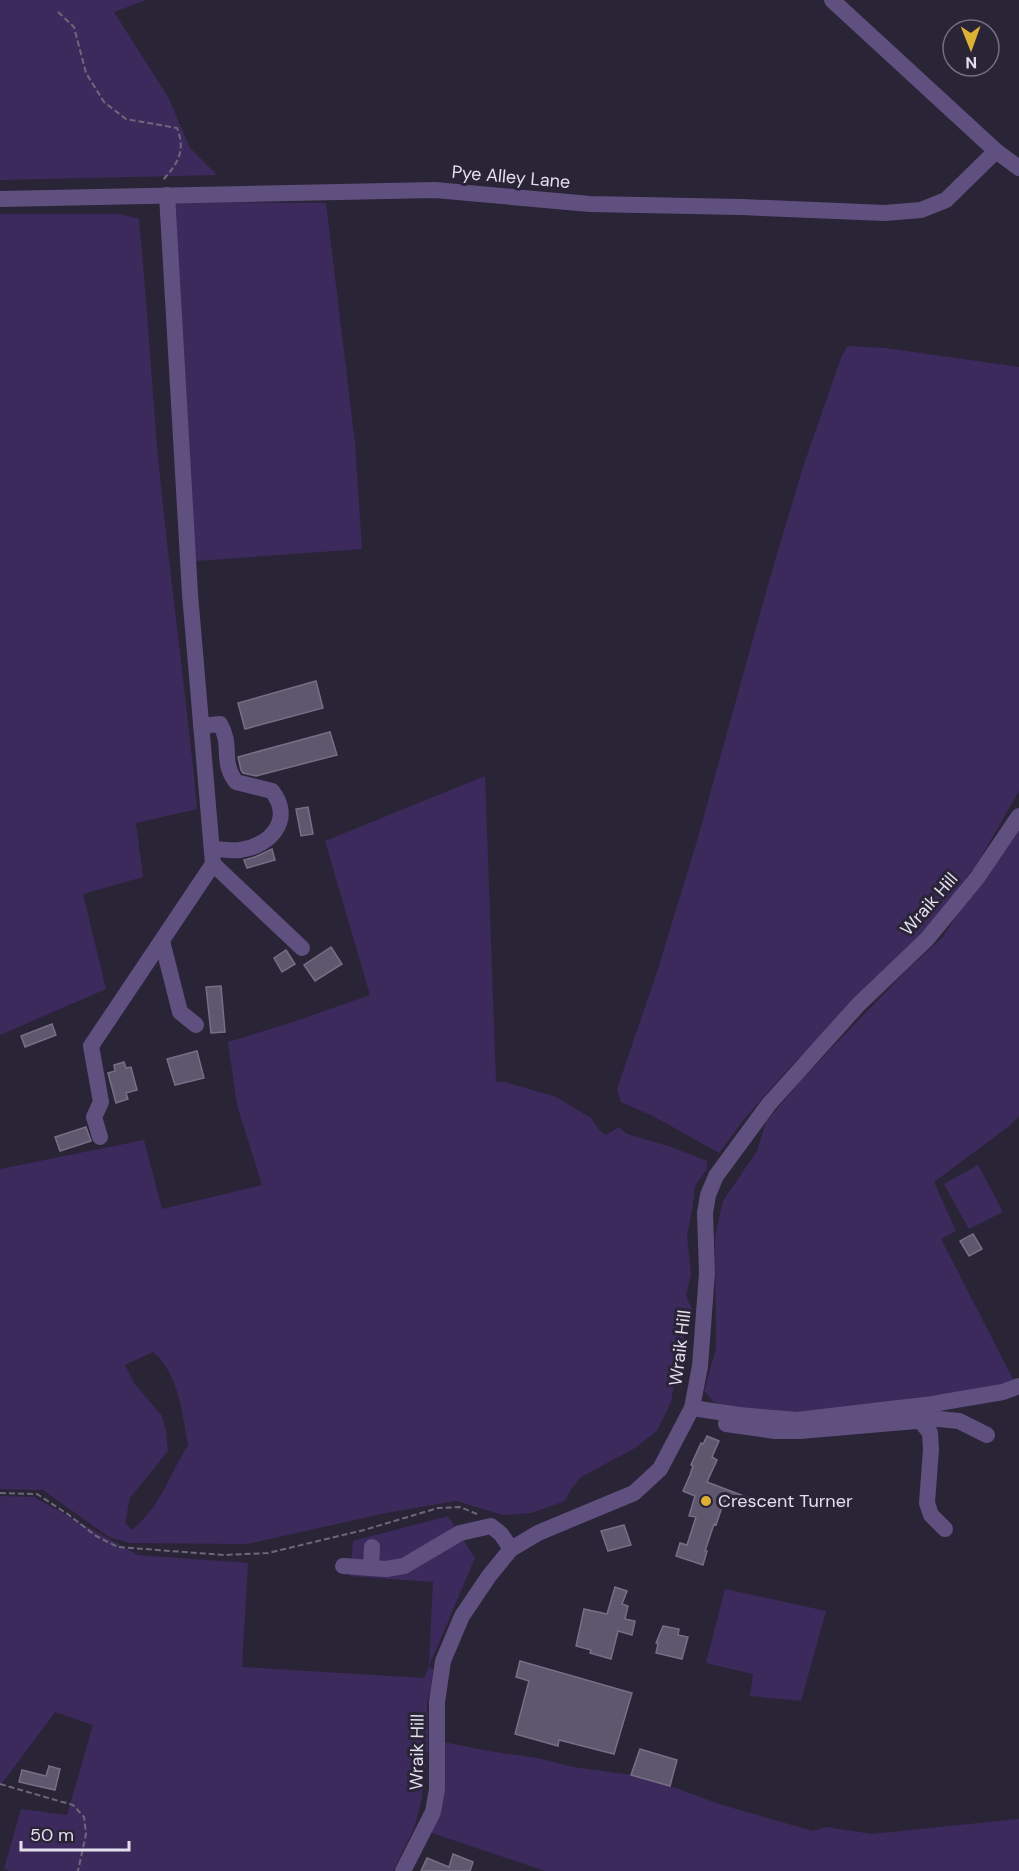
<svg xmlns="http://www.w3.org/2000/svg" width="1019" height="1871" font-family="'DM Sans',sans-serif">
  <rect width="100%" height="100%" fill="#2a2437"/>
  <g fill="#3d2a5d" fill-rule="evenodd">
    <polygon points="0,0 146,0 114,12 168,97 190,148 217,175 0,180"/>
    <polygon points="162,202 326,203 355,443 362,549 196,561"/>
    <path d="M0,214H120L139,219C146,295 151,370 157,446C168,567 186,688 197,809L136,823L143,877L83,894L106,989L0,1035Z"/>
    <polygon points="848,346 885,348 1019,367 1019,791 978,862 925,934 790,1067 745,1118 719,1153 653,1116 621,1102 617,1089 657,972 697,841 770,578 803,467 842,355"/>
    <path d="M485,776L496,1082H505L556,1097L591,1118L600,1131L606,1135L619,1127L627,1134L671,1147L707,1161V1169L695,1186L692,1211L687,1236L691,1274L686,1296L692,1309L679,1355L671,1402L657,1431L635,1448L581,1477L571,1489L565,1501L531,1513L503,1515L456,1501L386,1513L247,1544L129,1543L109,1537L43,1490L0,1489V1169L144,1140L162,1209L262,1185L237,1105L228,1042L293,1022L370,995L325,841ZM153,1352C179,1374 182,1413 188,1445C169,1476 161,1506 132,1530L125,1523L130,1498L168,1451L166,1431L162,1416L134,1383L125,1365Z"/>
    <polygon points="1019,822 1019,1116 1008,1127 934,1182 956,1231 941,1239 1014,1381 987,1388 794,1414 730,1407 714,1402 704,1391 716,1349 715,1237 723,1201 757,1151 766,1122 803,1078 851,1028 907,970 942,938"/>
    <polygon points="978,1165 1003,1212 969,1229 944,1184"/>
    <polygon points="0,1496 34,1497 138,1555 248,1563 242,1667 424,1678 429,1666 433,1582 350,1576 353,1541 448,1516 475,1558 429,1666 433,1670 430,1693 427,1702 428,1746 421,1803 414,1828 393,1871 10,1871 4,1869 21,1809 67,1815 93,1725 55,1712 0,1786"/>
    <polygon points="725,1589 826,1611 801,1701 750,1696 753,1674 706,1663"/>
    <polygon points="444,1742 488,1751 537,1758 573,1767 631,1775 670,1786 722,1805 813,1831 826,1827 872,1834 1019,1819 1019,1871 545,1871 429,1832"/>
  </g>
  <g fill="#5e576d" stroke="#766f86" stroke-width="1.5">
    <polygon points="316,681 323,708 245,729 238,703"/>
    <polygon points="330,732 337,755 256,776 243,773 241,770 238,757"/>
    <polygon points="308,807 313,834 301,836 296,809"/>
    <polygon points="272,849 275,860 247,868 244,860 255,857"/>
    <polygon points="331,947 342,964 315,981 304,965"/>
    <polygon points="286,950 295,964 282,972 274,958"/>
    <polygon points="221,986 225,1032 211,1033 206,987"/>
    <polygon points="52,1024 56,1035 25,1047 21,1036"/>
    <polygon points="197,1051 204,1078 175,1085 167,1059"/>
    <polygon points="124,1062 126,1068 131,1067 137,1090 126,1093 128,1099 116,1103 108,1073 115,1071 114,1065"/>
    <polygon points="86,1127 91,1141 60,1151 55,1137"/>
    <polygon points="973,1234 982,1249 969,1256 960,1241"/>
    <polygon points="707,1436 719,1441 712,1457 717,1460 707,1482 757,1501 755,1508 724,1501 716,1525 714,1524 705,1551 707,1551 703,1565 676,1556 680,1543 687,1545 696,1517 689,1516 695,1496 683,1491 690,1475 693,1466 691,1465 701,1443 703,1444"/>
    <polygon points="624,1525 631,1545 608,1551 601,1531"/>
    <polygon points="615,1587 627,1591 622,1604 628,1606 625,1619 635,1621 632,1635 618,1631 611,1659 590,1653 591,1650 576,1646 584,1609 607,1614"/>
    <polygon points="663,1626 679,1629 678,1635 688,1637 682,1659 656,1653 658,1644 656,1643"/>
    <polygon points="520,1661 632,1693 614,1754 559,1740 558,1746 515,1734 529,1681 516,1677"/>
    <polygon points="640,1749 677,1760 670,1786 631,1775"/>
    <polygon points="49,1766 60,1769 55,1790 19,1782 22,1770 46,1776"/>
    <polygon points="453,1854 473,1862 470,1871 421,1871 427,1858 449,1867"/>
  </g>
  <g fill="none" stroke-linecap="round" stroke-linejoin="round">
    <g stroke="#6d6879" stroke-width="2" stroke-dasharray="6 3" stroke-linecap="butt">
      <path d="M58,12L74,27L86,73L104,102L126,119L177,128C186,151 178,163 163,180"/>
      <polyline points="0,1493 37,1494 69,1515 96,1536 118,1547 224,1555 268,1553 364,1530 438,1508 460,1507 477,1514"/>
      <polyline points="0,1784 73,1805 84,1817 86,1834 78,1871"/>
    </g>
    <g stroke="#605080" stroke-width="16">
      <polyline points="832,0 996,151 1019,168"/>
      <polyline points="0,199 435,190 590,204 741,207 885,213 921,210 946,200 996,151"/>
      <path d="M201,726L220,724C233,746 220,761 236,782L272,791C294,819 271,846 240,850C231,851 221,849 212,849"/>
      <polyline points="213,864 302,948"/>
      <polyline points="162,941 180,1012 196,1025"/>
      <polyline points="100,1137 94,1117 101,1102 91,1046 213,864 190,594 167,195"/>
      <polyline points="692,1408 739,1415 797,1420 932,1404 1003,1392 1019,1386"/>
      <polyline points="920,1420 930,1433 931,1449 927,1503 931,1515 945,1529"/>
      <polyline points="726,1424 775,1431 800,1431 939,1419 959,1421 987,1435"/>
      <polyline points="343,1566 386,1569 404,1566 460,1533 491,1526 501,1534 511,1549"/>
      <polyline points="371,1568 372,1547"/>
      <polyline points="403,1871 433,1812 437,1789 437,1702 443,1661 462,1616 489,1576 511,1549 538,1533 634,1493 660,1469 692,1408 700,1366 707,1273 705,1213 708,1195 716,1176 769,1104 858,1005 927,939 977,878 1019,816"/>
    </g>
  </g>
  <circle fill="#ddb133" stroke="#2a2437" stroke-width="2" cx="706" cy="1501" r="6"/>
  <g text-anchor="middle" stroke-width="6" stroke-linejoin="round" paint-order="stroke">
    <g font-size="18" fill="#e3dfed" stroke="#2a2437">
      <text transform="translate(511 177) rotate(5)" y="6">Pye Alley Lane</text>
      <text transform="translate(929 904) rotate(-49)" y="6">Wraik Hill</text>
      <text transform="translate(680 1348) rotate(-83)" y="6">Wraik Hill</text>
      <text transform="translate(417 1752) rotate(-89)" y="6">Wraik Hill</text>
    </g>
    <g font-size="18" fill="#e3dfed" stroke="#2a2437" text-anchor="start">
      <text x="718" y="1507">Crescent Turner</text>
    </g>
  </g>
  <g transform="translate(971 48) rotate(179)"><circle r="28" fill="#2a2437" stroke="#746f80" stroke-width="1.5"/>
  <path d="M0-4.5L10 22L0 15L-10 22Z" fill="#ddb133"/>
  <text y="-9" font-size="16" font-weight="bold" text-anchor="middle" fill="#e3dfed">N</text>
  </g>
  <path d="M21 1841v9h108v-9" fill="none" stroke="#e3dfed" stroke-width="3"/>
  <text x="30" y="1841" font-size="18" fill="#e3dfed" stroke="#2a2437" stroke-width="4.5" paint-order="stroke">50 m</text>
</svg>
